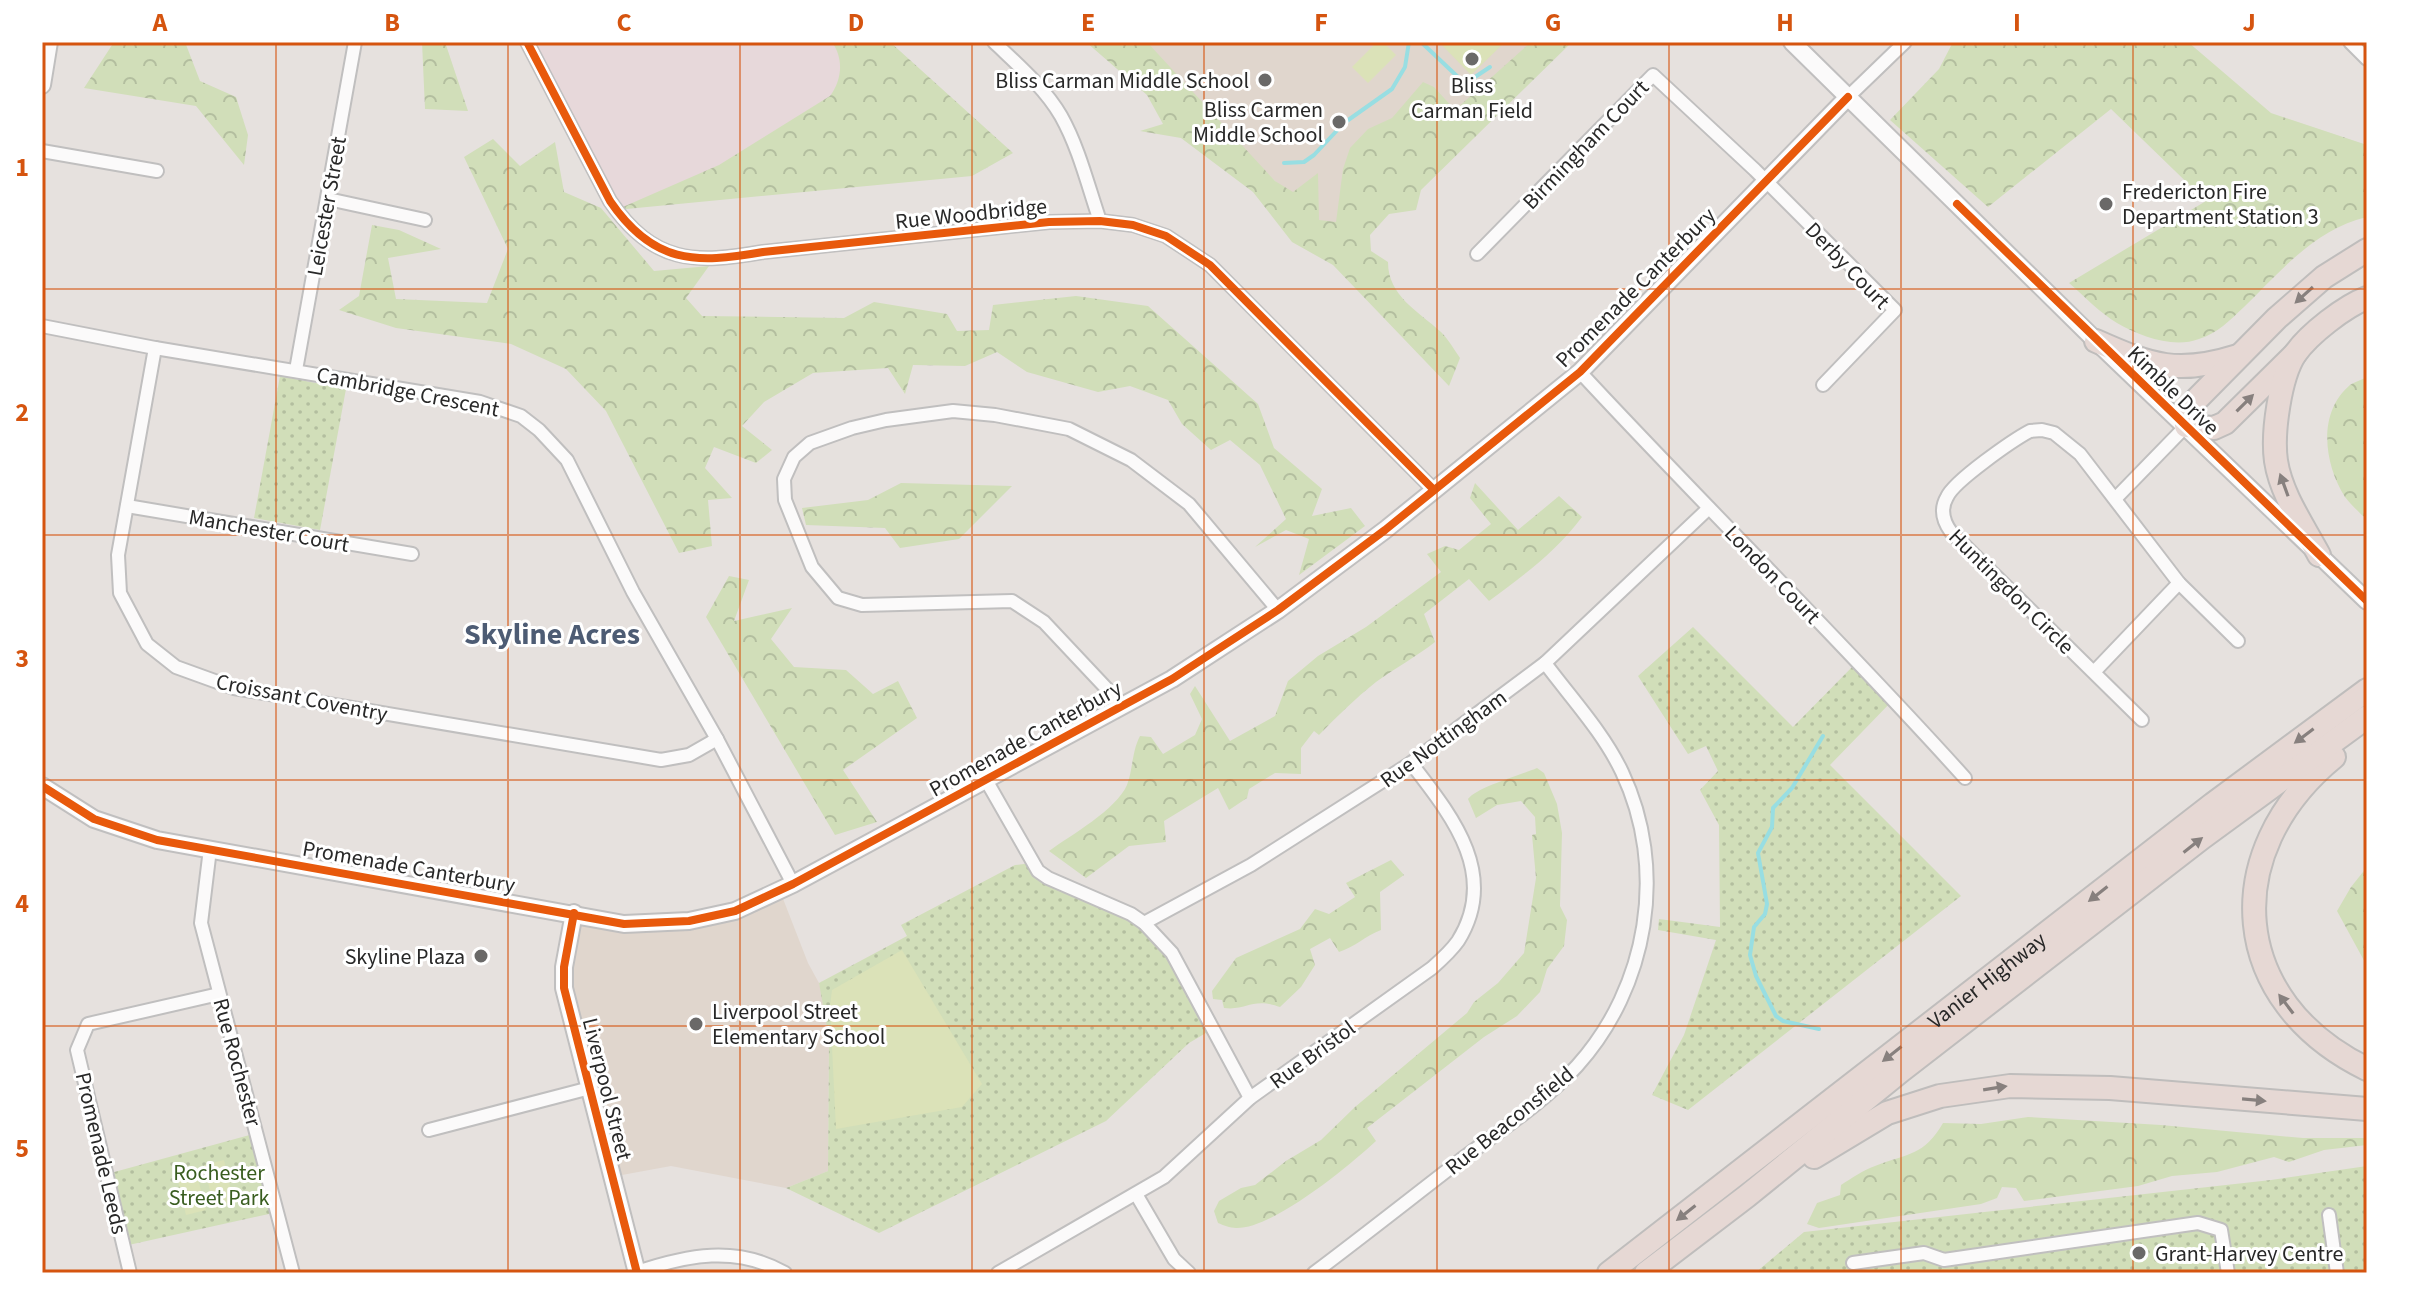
<svg xmlns="http://www.w3.org/2000/svg" width="2409" height="1315" font-family="'Source Sans 3',sans-serif">
  <defs>
    <pattern id="forest-crowns" width="20" height="18" patternUnits="userSpaceOnUse" patternTransform="scale(2)"><rect width="20" height="18" fill="#d1deb9"/><path d="M2 6a3 3 0 1 1 6 0M12 15a3 3 0 1 1 6 0" fill="none" stroke="#b3be9f"/></pattern>
    <pattern id="park-dots" width="8" height="8" patternUnits="userSpaceOnUse" patternTransform="scale(2)"><rect width="8" height="8" fill="#d1deb9"/><path d="M2 2h.1M6 6h.1" fill="none" stroke="#b3be9f" stroke-width="1.8" stroke-linecap="round"/></pattern>
  </defs>
  <rect width="100%" height="100%" fill="#e6e1de"/>
  <g fill="#e0d6cd">
    <polygon points="1137,42 1544,42 1330,231 1275,181"/>
    <polygon points="780,891 808,963 819,983 825,1004 829,1038 828,1171 786,1188 671,1166 611,1177 564,988 574,913 689,921"/>
  </g>
  <polygon fill="#e7d8da" points="527,42 878,42 974,134 616,210"/>
  <g fill="url(#forest-crowns)">
    <polygon points="114,42 185,42 200,81 236,97 248,135 244,165 196,106 84,88"/>
    <polygon points="422,42 445,42 468,111 425,109"/>
    <path d="M832,42H890L1013,153L972,176L616,210L719,165L830,96C842,80 844,59 832,42Z"/>
    <path d="M1086,42H1147L1275,181L1293,192L1318,173L1319,220L1336,222L1343,169L1350,148L1368,129L1392,118L1423,82L1434,87L1455,110L1531,42H1572L1421,190L1416,210L1389,214L1370,235L1371,251L1388,262C1388,296 1418,311 1441,332C1448,339 1454,349 1460,358L1449,386L1333,265L1292,242L1253,192L1181,138L1140,131L1163,124L1147,95Z"/>
    <path d="M1953,42H2188L2271,113L2367,145V217C2315,229 2281,271 2244,307C2230,320 2218,333 2199,339C2173,349 2140,336 2117,323C2100,313 2084,296 2069,283L2206,201L2111,109L1988,207L1890,120L1939,69Z"/>
    <polygon points="493,139 520,166 555,142 564,192 601,208 654,271 709,266 686,298 702,316 844,318 874,302 947,314 957,331 989,330 993,305 1076,296 1148,306 1258,404 1274,448 1322,489 1312,516 1351,508 1365,526 1299,575 1309,539 1286,530 1255,547 1286,519 1260,465 1230,440 1211,450 1182,424 1168,400 1130,386 1098,392 1027,372 997,352 965,366 913,365 905,394 888,368 813,373 764,402 742,426 772,450 756,463 714,447 705,468 732,498 708,500 712,546 679,553 606,411 566,369 511,344 396,328 339,310 359,296 372,225 399,230 441,249 388,258 396,299 487,303 508,249 464,157"/>
    <path d="M2367,377V520C2360,513 2351,505 2345,497C2324,464 2317,413 2350,385C2354,382 2362,380 2367,377Z"/>
    <polygon points="901,483 1012,486 959,539 900,548 885,528 806,525 802,508 868,500"/>
    <path d="M1475,483L1518,530L1559,496L1582,517C1556,552 1524,575 1489,601L1469,579L1424,614L1435,642C1416,657 1395,668 1376,682C1356,698 1337,716 1319,735L1314,731L1301,748V774L1275,773L1249,789L1247,798L1229,810L1218,788L1164,821L1166,842L1129,846L1086,878L1049,851C1071,835 1116,810 1127,785C1133,769 1132,751 1140,736L1151,737L1163,754L1195,735L1202,719L1190,694L1195,686L1230,741L1275,716L1288,681L1318,656L1366,627L1441,572L1427,554L1445,546L1459,550L1491,524L1470,498Z"/>
    <polygon points="729,576 749,580 734,621 792,608 771,639 794,667 846,670 873,694 898,681 917,718 843,770 877,822 835,835 706,617"/>
    <path d="M1537,768L1544,773L1557,804L1562,833L1560,906L1567,920L1564,946L1547,969L1540,992L1517,1016L1484,1037L1367,1128L1376,1141C1349,1166 1273,1229 1236,1228C1230,1228 1223,1225 1218,1223L1214,1211L1219,1201L1241,1188L1255,1185L1286,1161L1321,1140L1355,1107L1467,1013L1474,1002L1498,983L1524,953L1536,878L1532,835L1536,834L1535,817L1521,801L1497,805L1476,818L1468,799C1477,787 1521,775 1537,768Z"/>
    <path d="M1391,860L1404,875L1380,892L1381,930C1365,936 1355,947 1339,952L1330,938L1310,949L1315,965L1301,987L1280,1007C1252,997 1247,1011 1224,1008L1222,1000L1213,999L1212,991L1236,958L1300,929L1315,909L1329,914L1355,897L1346,883Z"/>
    <polygon points="2367,867 2367,966 2337,911 2351,887"/>
    <path d="M2028,1117L2161,1125L2303,1138H2367V1145L2324,1150L2289,1162L2274,1157L2217,1172L2172,1176L2138,1186L2024,1201L2016,1188L2002,1187L1997,1198L1981,1204L1819,1228L1807,1224L1817,1203L1840,1195L1841,1185C1852,1178 1863,1170 1875,1166C1908,1153 1924,1156 1943,1123L1981,1124Z"/>
  </g>
  <g fill="url(#park-dots)">
    <polygon points="280,376 346,389 320,530 254,518"/>
    <polygon points="1693,627 1793,727 1858,661 1894,699 1830,765 1961,896 1688,1110 1652,1095 1684,1035 1716,940 1658,930 1659,919 1720,927 1719,825 1700,790 1718,771 1706,746 1688,754 1638,676"/>
    <polygon points="1032,863 1144,923 1216,1027 1189,1043 1106,1121 879,1233 786,1188 828,1171 829,1038 819,983 907,936 901,925 1015,865"/>
    <polygon points="257,1133 278,1212 124,1246 107,1174"/>
    <polygon points="2367,1166 2367,1273 1755,1273 1804,1232 2271,1180"/>
  </g>
  <g fill="#dbe2b8">
    <polygon points="1377,42 1383,42 1396,55 1368,83 1352,67"/>
    <polygon points="1439,42 1505,42 1471,75"/>
    <polygon points="902,950 982,1084 962,1107 836,1129 830,1006 832,990"/>
    <polygon points="224,1160 234,1203 214,1208 204,1165"/>
    <polygon points="195,1167 206,1210 186,1215 176,1172"/>
  </g>
  <g fill="none" stroke-linecap="round" stroke-linejoin="round">
    <g stroke="#98dee2" stroke-width="4">
      <polyline points="1421,42 1459,78 1469,81 1490,67"/>
      <polyline points="1284,163 1304,162 1314,155 1344,123 1392,89 1405,67 1409,42"/>
      <polyline points="1819,1029 1783,1021 1776,1016 1756,976 1750,955 1754,927 1765,914 1767,904 1758,853 1772,827 1773,808 1792,788 1823,736"/>
    </g>
    <g stroke="#c0bfbf" stroke-width="16">
      <g id="minor">
        <path d="M527,42L610,201C653,264 695,264 763,252L1049,222L1100,221L1133,225L1166,236L1210,265L1434,490"/>
        <path d="M994,42C1017,64 1045,88 1061,116C1079,148 1088,186 1100,221"/>
        <polyline points="2350,42 2367,59"/>
        <polyline points="1848,97 1905,42"/>
        <polyline points="42,151 157,171"/>
        <polyline points="328,199 425,220"/>
        <polyline points="1477,254 1653,75 1755,170 1895,310 1823,385"/>
        <polyline points="42,326 155,348 480,402 521,416 539,430 567,460 633,592 717,739 793,884"/>
        <polyline points="155,348 118,555 120,593 147,644 176,667 234,688 661,760 689,755 717,739"/>
        <polyline points="296,370 355,42"/>
        <path d="M1580,372C1707,509 1840,639 1965,778"/>
        <polyline points="2115,499 2186,426"/>
        <polyline points="127,506 412,554"/>
        <polyline points="2179,583 2238,641"/>
        <path d="M2094,672L2179,583L2080,454L2054,433L2042,430L2030,431C2013,440 1954,481 1947,497C1940,509 1943,521 1951,532L2142,720"/>
        <polyline points="1123,706 1044,622 1012,601 862,605 838,598 812,567 785,500 784,479 794,457 810,443 852,428 886,420 953,411 995,415 1069,429 1131,460 1189,504 1278,610"/>
        <polyline points="986,780 1038,871 1048,878 1131,914 1144,923 1172,953 1250,1098"/>
        <polyline points="210,849 201,923 293,1273"/>
        <polyline points="1144,923 1251,865 1411,763 1545,663 1709,508"/>
        <polyline points="429,1130 590,1088"/>
        <polyline points="1136,1194 1174,1259 1189,1273"/>
        <polyline points="2329,1215 2337,1273"/>
        <polyline points="1853,1263 1924,1253 1944,1260 2198,1223 2221,1230 2228,1273"/>
        <path d="M637,1272C687,1255 736,1245 785,1273"/>
        <polyline points="130,1273 77,1050 88,1024 219,994"/>
        <path d="M998,1273L1164,1177L1250,1098L1432,968C1441,960 1451,951 1458,941C1500,874 1451,815 1411,763"/>
        <path d="M1314,1273C1362,1237 1410,1199 1458,1162C1498,1132 1543,1103 1577,1066C1648,987 1668,869 1622,772C1603,732 1571,698 1545,663"/>
      </g>
    </g>
    <g stroke="#c0bfbf" stroke-width="20">
      <g id="tertiary">
        <polyline points="1792,42 2096,341 2367,601"/>
        <polyline points="42,85 49,42"/>
        <polyline points="42,786 94,819 157,840 624,924 689,921 735,911 793,884 1172,679 1278,610 1385,530 1580,372 1848,97"/>
        <polyline points="574,913 564,967 564,988 637,1273"/>
      </g>
    </g>
    <g stroke="#bfbdbc" stroke-width="26">
      <g id="motorway">
        <path d="M2096,341C2152,366 2178,375 2238,356"/>
        <polyline points="2295,354 2225,423 2214,428 2186,426 2195,401 2277,318 2324,277 2367,250"/>
        <path d="M2319,555C2303,525 2281,494 2276,461C2272,433 2280,377 2295,354C2309,334 2345,306 2367,298"/>
        <path d="M2334,757C2217,853 2229,1002 2367,1069"/>
        <polyline points="1814,1157 1887,1113 1940,1096 2010,1086 2110,1088 2367,1109"/>
        <path id="s1" d="M1609,1273L2213,804L2367,690"/>
        <polyline points="1646,1273 1747,1196 1902,1070 2203,837 2367,717"/>
      </g>
    </g>
    <use href="#minor" stroke="#fbfafa" stroke-width="12"/>
    <use href="#tertiary" stroke="#fbfafa" stroke-width="16"/>
    <use href="#motorway" stroke="#e6d8d4" stroke-width="22"/>
    <g stroke="#fff" stroke-width="13">
      <g id="cycleway">
        <path d="M527,42L610,201C653,264 695,264 763,252L1049,222L1100,221L1133,225L1166,236L1210,265L1434,490"/>
        <polyline points="1957,204 2367,601"/>
        <polyline points="42,786 94,819 157,840 624,924 689,921 735,911 793,884 1172,679 1278,610 1385,530 1580,372 1848,97"/>
        <polyline points="574,913 564,967 564,988 637,1273"/>
      </g>
    </g>
    <use href="#cycleway" stroke="#e8590c" stroke-width="8"/>
  </g>
  <defs><path id="oneway-solid" d="M-6-.8H1V-3.2L6.5 0L1 3.2V.8H-6Z" transform="scale(2)"/></defs>
  <g fill="#87807e">
    <use href="#oneway-solid" transform="translate(2304 295) rotate(138)"/>
    <use href="#oneway-solid" transform="translate(2245 403) rotate(-45)"/>
    <use href="#oneway-solid" transform="translate(2284 485) rotate(-110)"/>
    <use href="#oneway-solid" transform="translate(2304 736) rotate(143)"/>
    <use href="#oneway-solid" transform="translate(2193 845) rotate(-38)"/>
    <use href="#oneway-solid" transform="translate(2098 894) rotate(142)"/>
    <use href="#oneway-solid" transform="translate(2286 1004) rotate(-127)"/>
    <use href="#oneway-solid" transform="translate(1892 1054) rotate(142)"/>
    <use href="#oneway-solid" transform="translate(1995 1088) rotate(-9)"/>
    <use href="#oneway-solid" transform="translate(2254 1100) rotate(5)"/>
    <use href="#oneway-solid" transform="translate(1686 1213) rotate(142)"/>
  </g>
  <path fill="none" stroke="#d5540f" stroke-width="2" stroke-opacity="0.55" d="M276,42V1273M508,42V1273M740,42V1273M972,42V1273M1204,42V1273M1437,42V1273M1669,42V1273M1901,42V1273M2133,42V1273M42,289H2367M42,535H2367M42,780H2367M42,1026H2367"/>
  <g fill="#6a6968" stroke="#fff" stroke-width="3">
    <circle cx="1472" cy="59" r="8"/>
    <circle cx="1265" cy="80" r="8"/>
    <circle cx="1339" cy="122" r="8"/>
    <circle cx="2106" cy="204" r="8"/>
    <circle cx="481" cy="956" r="8"/>
    <circle cx="696" cy="1024" r="8"/>
    <circle cx="2139" cy="1253" r="8"/>
  </g>
  <g text-anchor="middle" stroke-width="6" stroke-linejoin="round" paint-order="stroke">
    <g font-size="22" fill="#282828" stroke="#fff" text-anchor="end">
      <text x="1249" y="88">Bliss Carman Middle School</text>
      <text x="1472" y="93" text-anchor="middle">Bliss<tspan x="1472" dy="25">Carman Field</tspan></text>
      <text x="1323" y="117">Bliss Carmen<tspan x="1323" dy="25">Middle School</tspan></text>
      <text x="2122" y="199" text-anchor="start">Fredericton Fire<tspan x="2122" dy="25">Department Station 3</tspan></text>
      <text x="465" y="964">Skyline Plaza</text>
      <text x="712" y="1019" text-anchor="start">Liverpool Street<tspan x="712" dy="25">Elementary School</tspan></text>
      <text x="2155" y="1261" text-anchor="start">Grant-Harvey Centre</text>
    </g>
    <g font-size="22" fill="#282828" stroke="#fff">
      <text transform="translate(1585 144) rotate(-46)" y="8">Birmingham Court</text>
      <text transform="translate(326 206) rotate(-80)" y="8">Leicester Street</text>
      <text transform="translate(971 213) rotate(-6)" y="8">Rue Woodbridge</text>
      <text transform="translate(1848 265) rotate(46)" y="8">Derby Court</text>
      <text transform="translate(1635 287) rotate(-45)" y="8">Promenade Canterbury</text>
      <text transform="translate(2174 390) rotate(44)" y="8">Kimble Drive</text>
      <text transform="translate(408 391) rotate(11)" y="8">Cambridge Crescent</text>
      <text transform="translate(269 530) rotate(10)" y="8">Manchester Court</text>
      <text transform="translate(1773 574) rotate(46)" y="8">London Court</text>
      <text transform="translate(2012 591) rotate(45)" y="8">Huntingdon Circle</text>
      <text transform="translate(302 697) rotate(11)" y="8">Croissant Coventry</text>
      <text transform="translate(1025 738) rotate(-29)" y="8">Promenade Canterbury</text>
      <text transform="translate(1443 738) rotate(-36)" y="8">Rue Nottingham</text>
      <text transform="translate(409 866) rotate(10)" y="8">Promenade Canterbury</text>
      <text dy="8" stroke="none"><textPath href="#s1" startOffset="478">Vanier Highway</textPath></text>
      <text transform="translate(1312 1054) rotate(-36)" y="8">Rue Bristol</text>
      <text transform="translate(238 1062) rotate(75)" y="8">Rue Rochester</text>
      <text transform="translate(608 1089) rotate(76)" y="8">Liverpool Street</text>
      <text transform="translate(1509 1120) rotate(-39)" y="8">Rue Beaconsfield</text>
      <text transform="translate(102 1153) rotate(77)" y="8">Promenade Leeds</text>
    </g>
    <g font-size="22" fill="#395d1f" stroke="#fff">
      <text x="219" y="1180">Rochester<tspan x="219" dy="25">Street Park</tspan></text>
    </g>
    <g font-size="30" font-weight="bold" fill="#4d5c74" stroke="#fff">
      <text x="552" y="644">Skyline Acres</text>
    </g>
  </g>
  <rect width="2409" height="1315" fill="none" stroke="#ffffff" stroke-width="88"/>
  <rect x="44" y="44" width="2321" height="1227" fill="none" stroke="#d5540f" stroke-width="3"/>
  <g font-size="26" text-anchor="middle" font-weight="bold" fill="#d5540f">
    <text x="160" y="31">A</text>
    <text x="392" y="31">B</text>
    <text x="624" y="31">C</text>
    <text x="856" y="31">D</text>
    <text x="1088" y="31">E</text>
    <text x="1321" y="31">F</text>
    <text x="1553" y="31">G</text>
    <text x="1785" y="31">H</text>
    <text x="2017" y="31">I</text>
    <text x="2249" y="31">J</text>
    <text x="22" y="176">1</text>
    <text x="22" y="421">2</text>
    <text x="22" y="667">3</text>
    <text x="22" y="912">4</text>
    <text x="22" y="1157">5</text>
  </g>
</svg>
